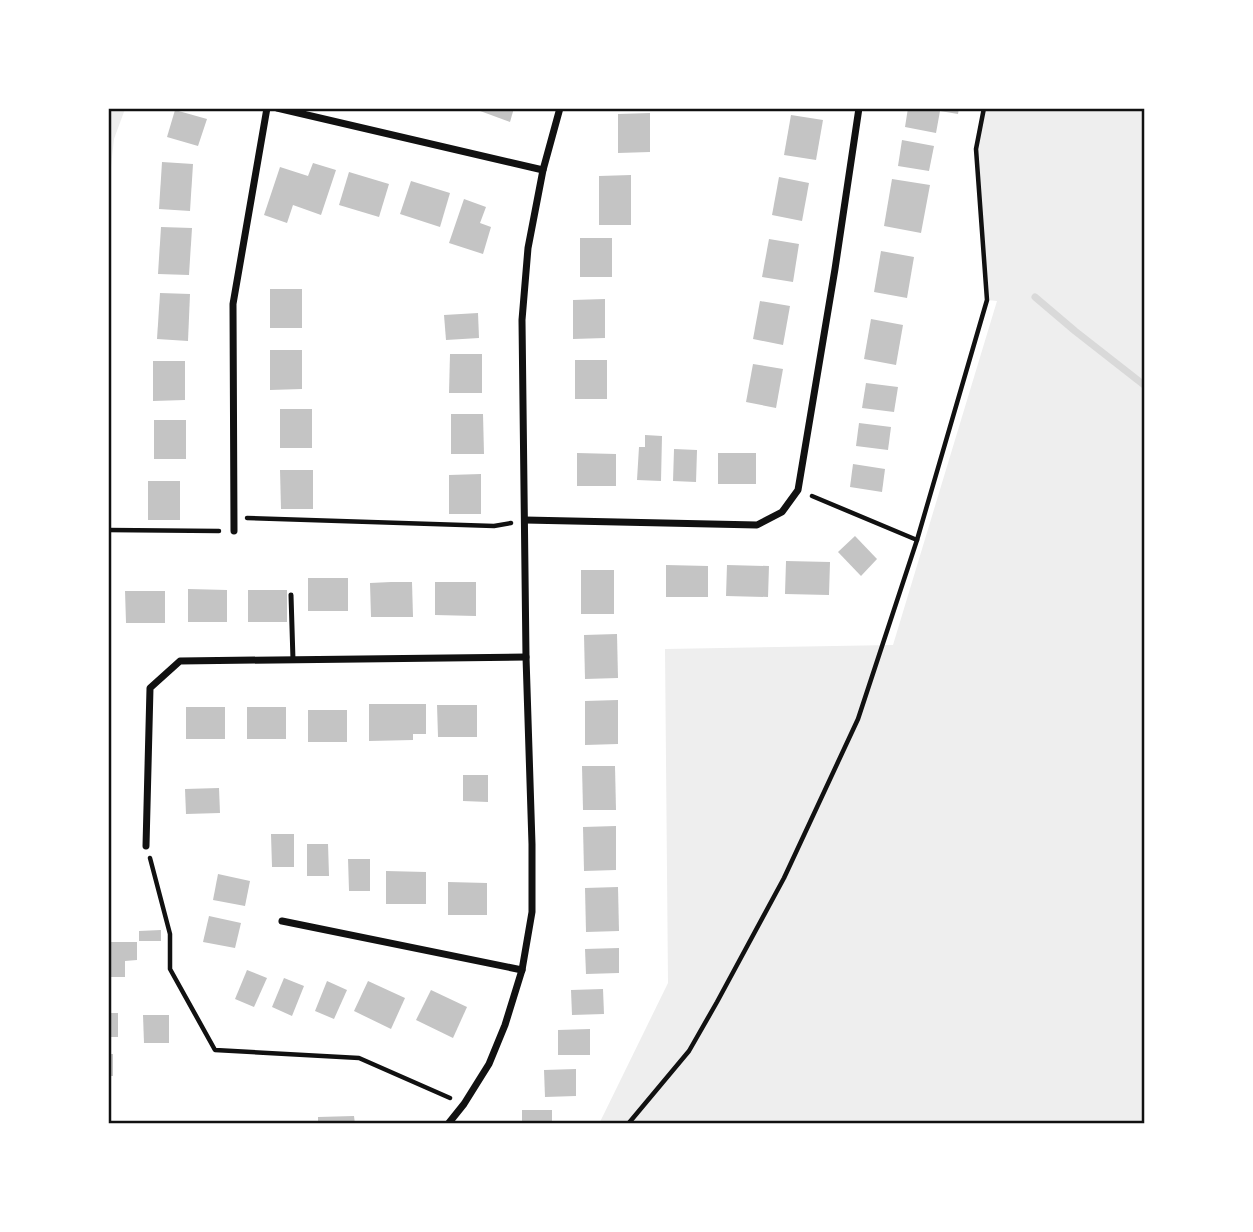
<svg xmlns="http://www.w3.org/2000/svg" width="1253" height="1232" font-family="'Playfair Display',serif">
  <rect width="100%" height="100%" fill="#fff"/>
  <g fill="#eee">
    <polygon points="109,108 125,109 114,139 109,185"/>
    <polygon points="984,109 1144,109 1144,1123 599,1124 668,983 665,649 893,645 997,301 987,300 976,149"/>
  </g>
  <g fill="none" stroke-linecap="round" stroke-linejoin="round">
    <polyline stroke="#d9d9d9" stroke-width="7" points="1035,297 1075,331 1144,385"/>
  </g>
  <g fill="#c4c4c4">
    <polygon points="472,108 514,108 510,122"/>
    <polygon points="908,108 959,108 958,114 940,111 936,133 905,127"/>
    <polygon points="175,110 207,119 198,146 167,137"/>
    <polygon points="650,113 650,152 618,153 618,114"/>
    <polygon points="791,115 823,120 816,160 784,155"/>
    <polygon points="902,140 934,146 929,171 898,166"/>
    <polygon points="162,162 193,164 190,211 159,209"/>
    <polygon points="313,163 336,170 321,215 293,205 287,223 264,215 280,167 308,176"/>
    <polygon points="349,172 389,184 379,217 339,205"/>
    <polygon points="631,175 631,225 599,225 599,176"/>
    <polygon points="779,177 809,183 802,221 772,215"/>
    <polygon points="892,179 930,185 921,233 884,226"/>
    <polygon points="411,181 450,193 440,227 400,214"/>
    <polygon points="464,199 486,207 480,223 491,227 483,254 449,243"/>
    <polygon points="161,227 192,228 189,275 158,274"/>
    <rect x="580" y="238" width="32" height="39"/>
    <polygon points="769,239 799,244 793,282 762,277"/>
    <polygon points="881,251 914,257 907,298 874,292"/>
    <rect x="270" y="289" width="32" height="39"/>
    <polygon points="160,293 190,294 188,341 157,339"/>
    <polygon points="605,299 605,338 573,339 573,300"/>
    <polygon points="760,301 790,306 783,345 753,339"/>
    <polygon points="478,313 479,338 446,340 444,315"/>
    <polygon points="871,319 903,325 896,365 864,359"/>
    <polygon points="270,350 302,350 302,389 270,390"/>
    <polygon points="450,354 482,354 482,393 449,393"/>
    <rect x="575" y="360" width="32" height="39"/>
    <polygon points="153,361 185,361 185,400 153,401"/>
    <polygon points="753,364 783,369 776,408 746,402"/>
    <polygon points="866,383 898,387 894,412 862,408"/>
    <rect x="280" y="409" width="32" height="39"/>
    <polygon points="451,414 483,414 484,454 451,454"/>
    <rect x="154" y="420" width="32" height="39"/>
    <polygon points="859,423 891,427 888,450 856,446"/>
    <polygon points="645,435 662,436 661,481 637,480 639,447 645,447"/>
    <polygon points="674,449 697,450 696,482 673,481"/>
    <polygon points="577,453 616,454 616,486 577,486"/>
    <rect x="718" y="453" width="38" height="31"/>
    <polygon points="853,464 885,469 882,492 850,487"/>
    <polygon points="280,470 313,470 313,509 281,509"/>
    <polygon points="481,474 481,514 449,514 449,475"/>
    <rect x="148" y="481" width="32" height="39"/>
    <polygon points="855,536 877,559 861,576 838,552"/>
    <polygon points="786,561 830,562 829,595 785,594"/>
    <polygon points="666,565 708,566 708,597 666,597"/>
    <polygon points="727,565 769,566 768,597 726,596"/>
    <rect x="581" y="570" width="33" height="44"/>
    <rect x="308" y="578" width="40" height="33"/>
    <polygon points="391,582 412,582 413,617 371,617 370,583"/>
    <polygon points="435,582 476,582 476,616 435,615"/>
    <polygon points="188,589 227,590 227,622 188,622"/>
    <rect x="248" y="590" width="39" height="32"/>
    <polygon points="125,591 165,591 165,623 126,623"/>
    <polygon points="617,634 618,678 585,679 584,635"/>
    <polygon points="618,700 618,744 585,745 585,701"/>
    <polygon points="369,704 426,704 426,734 413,734 413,740 369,741"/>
    <polygon points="437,705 477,705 477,737 438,737"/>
    <rect x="186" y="707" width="39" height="32"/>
    <rect x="247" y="707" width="39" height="32"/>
    <rect x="308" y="710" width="39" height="32"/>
    <polygon points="582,766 615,766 616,810 583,810"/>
    <polygon points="463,775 488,775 488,802 463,801"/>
    <polygon points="219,788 220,813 186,814 185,789"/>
    <polygon points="616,826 616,870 584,871 583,827"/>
    <polygon points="271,834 294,834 294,867 272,867"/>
    <polygon points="307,844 328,844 329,876 307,876"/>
    <polygon points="348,859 370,859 370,891 349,891"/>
    <polygon points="386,871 426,872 426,904 386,904"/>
    <polygon points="218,874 250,881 245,906 213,900"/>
    <polygon points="448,882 487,883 487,915 448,915"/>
    <polygon points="618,887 619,931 586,932 585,888"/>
    <polygon points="209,916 241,923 235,948 203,942"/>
    <polygon points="161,930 161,941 139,941 139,931"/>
    <polygon points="108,942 137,942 137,960 125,961 125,977 108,977"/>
    <polygon points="619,948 619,973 586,974 585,949"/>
    <polygon points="247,970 267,978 254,1007 235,999"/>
    <polygon points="284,978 304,986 292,1016 272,1007"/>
    <polygon points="327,981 347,990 334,1019 315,1011"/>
    <polygon points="368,981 405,998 391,1029 354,1011"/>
    <polygon points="603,989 604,1014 572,1015 571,990"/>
    <polygon points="431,990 467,1007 453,1038 416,1020"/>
    <rect x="108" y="1013" width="10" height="24"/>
    <polygon points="143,1015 169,1015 169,1043 144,1043"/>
    <polygon points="590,1029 590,1055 558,1055 558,1030"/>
    <rect x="108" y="1054" width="5" height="22"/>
    <polygon points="576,1069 576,1096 545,1097 544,1070"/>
    <rect x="522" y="1110" width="30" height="14"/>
    <polygon points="354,1116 355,1124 318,1124 318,1117"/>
  </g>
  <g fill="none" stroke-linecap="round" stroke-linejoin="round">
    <g stroke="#111" stroke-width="4.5">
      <polyline points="812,496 917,540"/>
      <polyline points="247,518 494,526 511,523"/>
      <polyline points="108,530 219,531"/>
      <polyline points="150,858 170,934 170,969 215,1050 359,1058 450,1098"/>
      <polyline points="628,1124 689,1051 717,1002 784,878 858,719 917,540 987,300 976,149 984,108"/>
    </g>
    <polyline stroke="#111" stroke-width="5" points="291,595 293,660"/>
    <g stroke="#111" stroke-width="7">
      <polyline points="277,108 543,170"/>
      <polyline points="525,520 757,525 782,512 798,490 835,269 859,108"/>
      <polyline points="234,531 233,304 267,108"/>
      <polyline points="146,846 150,688 180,661 526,657"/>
      <polyline points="282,921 522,970"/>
      <polyline points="448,1124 464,1104 489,1064 505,1025 522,970 532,912 532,844 526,657 522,320 528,248 543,170 560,108"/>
    </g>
  </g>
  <rect width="1253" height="1232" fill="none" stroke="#ffffff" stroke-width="220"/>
  <rect x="110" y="110" width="1033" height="1012" fill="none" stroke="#111" stroke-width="2.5"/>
</svg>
